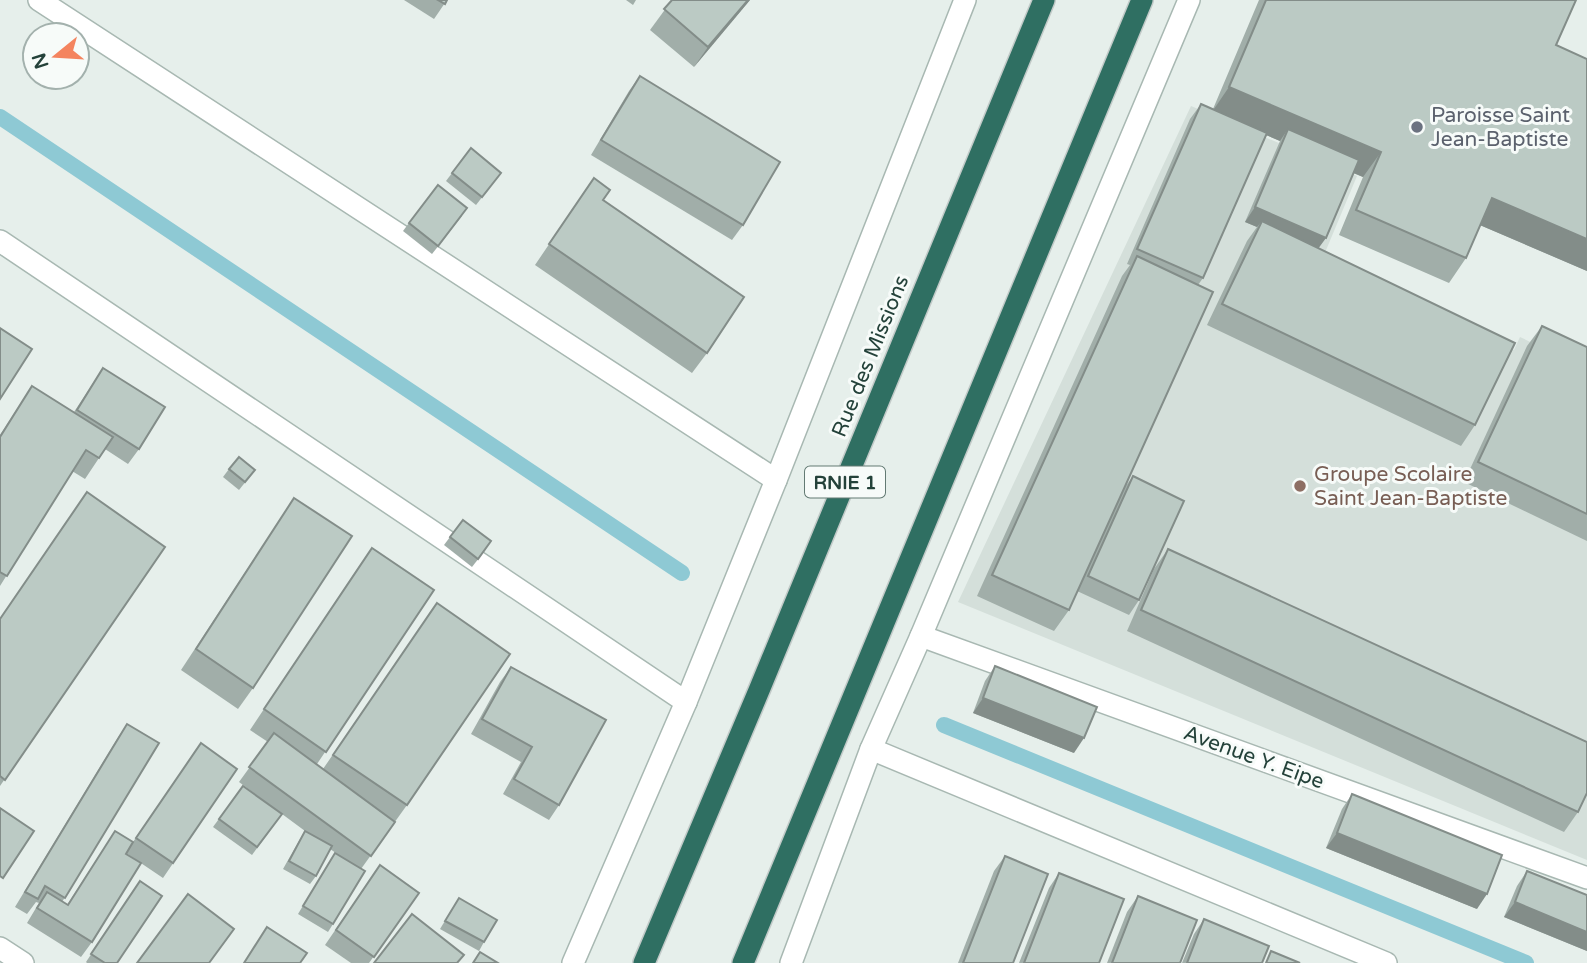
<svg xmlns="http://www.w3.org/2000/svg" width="1587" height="963" font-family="'Varela Round',sans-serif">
  <rect width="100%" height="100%" fill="#e6efeb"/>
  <polygon fill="#d4dfda" points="1191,106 1357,176 1324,255 1514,350 1520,337 1587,369 1587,860 958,602"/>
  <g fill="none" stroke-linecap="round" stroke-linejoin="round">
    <g stroke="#8ec9d4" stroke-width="16">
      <polyline points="0,117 682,573"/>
      <polyline points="944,725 1526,963"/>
    </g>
    <g stroke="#a8b8b2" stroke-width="24">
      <g id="street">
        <polyline points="39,0 776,480"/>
        <polyline points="0,241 686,702"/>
        <polyline points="921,636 1587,878"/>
        <polyline points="871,749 1386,963"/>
        <polyline points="0,948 23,963"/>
        <polyline points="573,963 686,702 776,480 965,0"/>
        <polyline points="791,963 871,749 921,636 1189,0"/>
      </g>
    </g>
    <g stroke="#c2cac8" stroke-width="24">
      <g id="highway">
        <polyline points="644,963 760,688 1044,0"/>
        <polyline points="743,963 1142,0"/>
      </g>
    </g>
    <use href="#street" stroke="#fff" stroke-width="21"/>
    <use href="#highway" stroke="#2f6f62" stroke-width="21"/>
  </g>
  <g fill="#a1aea9">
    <polygon points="404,0 447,0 434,19"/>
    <polygon points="626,0 636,0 633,5"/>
    <polygon points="672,0 750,0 694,67 650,30"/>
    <polygon points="1259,0 1576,0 1556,45 1587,271 1480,225 1466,258 1449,283 1339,235 1363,177 1353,173 1318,248 1475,425 1461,446 1207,325 1247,241 1257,227 1245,222 1280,141 1266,135 1203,278 1198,285 1122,491 1133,476 1139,600 1129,615 1077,591 1069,610 1054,631 977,596 1122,276 1130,265 1127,264 1190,119 1201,104 1213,109"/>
    <polygon points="640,76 743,225 732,240 591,155 629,91"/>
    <polygon points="471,148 501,173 476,205 446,181"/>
    <polygon points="594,178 603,200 707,353 692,373 535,265"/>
    <polygon points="462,216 432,254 403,231 409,223"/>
    <polygon points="1542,326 1587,347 1587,541 1464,482 1527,346"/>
    <polygon points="103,368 139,449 128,464 105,449 85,479 72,471 0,586 0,435 32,386 74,412"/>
    <polygon points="229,469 255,470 239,490 223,477"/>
    <polygon points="294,498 253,688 238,709 181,670"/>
    <polygon points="450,537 486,549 472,567 444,545"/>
    <polygon points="165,547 0,786 0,618"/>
    <polygon points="1168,549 1578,812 1564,832 1127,631 1154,569"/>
    <polygon points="358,568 434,590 317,764 323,769 437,603 407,805 361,869 333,924 328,932 298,914 330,861 335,853 336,853 330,849 316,876 310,884 283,869 300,839 305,831 239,782 268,742 250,730"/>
    <polygon points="995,666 1074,753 973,713 985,681"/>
    <polygon points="511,667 559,805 549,820 503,794 521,762 471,734 500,682"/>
    <polygon points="127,724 159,743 62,902 67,905 115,831 133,842 201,743 237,769 163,878 126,853 92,942 81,957 27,923 39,903 36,902 27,914 15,907 117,739"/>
    <polygon points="243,786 282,814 252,855 213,827"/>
    <polygon points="1352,794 1477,909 1326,848 1342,809"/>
    <polygon points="1005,856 1013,963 958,963 994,871"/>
    <polygon points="380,865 419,893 369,963 351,963 325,945"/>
    <polygon points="1527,871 1587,895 1587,951 1504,917 1517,886"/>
    <polygon points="1059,873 1099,963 1019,963 1049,888"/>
    <polygon points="140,881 117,963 87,963 86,962"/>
    <polygon points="1138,896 1180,963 1107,963 1127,912"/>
    <polygon points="459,898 484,942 479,951 440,929"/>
    <polygon points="1204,919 1262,963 1182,963 1194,934"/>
  </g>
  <g fill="#838d89">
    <polygon points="748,0 750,0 694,67 708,47"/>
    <polygon points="1229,87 1381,152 1363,177 1282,142 1288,129 1280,141 1212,112"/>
    <polygon points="1492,198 1587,239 1587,271 1475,223"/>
    <polygon points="1255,207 1326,238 1315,253 1262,221 1257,227 1245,222"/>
    <polygon points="983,698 1084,738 1074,753 973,713"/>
    <polygon points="1337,833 1487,894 1477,909 1326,848"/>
    <polygon points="1515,902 1587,932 1587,951 1504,917"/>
  </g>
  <g fill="#bbcac4" stroke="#838d89" stroke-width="2">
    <polygon points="438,0 447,0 445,4"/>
    <polygon points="672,0 748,0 708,47 664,9"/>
    <polygon points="1266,0 1576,0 1556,45 1587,59 1587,239 1492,198 1466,258 1356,210 1381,152 1229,87"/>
    <polygon points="640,76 780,162 743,225 601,140"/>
    <polygon points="1201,104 1267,133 1203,278 1137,249"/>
    <polygon points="1288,129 1359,160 1326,238 1255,207"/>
    <polygon points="471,148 501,173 482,197 452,173"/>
    <polygon points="594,178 610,190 603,200 744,297 707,353 549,244"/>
    <polygon points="438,185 467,208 438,246 409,223"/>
    <polygon points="1262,221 1515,343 1475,425 1222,304"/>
    <polygon points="1137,256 1213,292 1069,610 992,575"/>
    <polygon points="1542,326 1587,347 1587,514 1478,462"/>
    <polygon points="0,328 32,349 0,399"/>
    <polygon points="103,368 165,407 139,449 77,410"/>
    <polygon points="32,386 113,437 99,458 86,450 7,576 0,572 0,437"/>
    <polygon points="239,457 255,470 245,482 229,469"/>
    <polygon points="1133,476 1184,501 1139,600 1088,576"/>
    <polygon points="87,492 165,547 5,780 0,776 0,619"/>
    <polygon points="294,498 352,536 253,688 196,649"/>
    <polygon points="463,520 491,541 478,559 450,537"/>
    <polygon points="372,548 434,590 326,752 264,709"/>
    <polygon points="1168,549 1587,742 1587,793 1578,812 1141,610"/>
    <polygon points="437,603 510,654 407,805 333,755"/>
    <polygon points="995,666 1097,707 1084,738 983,698"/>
    <polygon points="511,667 606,720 559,805 514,779 532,747 482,719"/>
    <polygon points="127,724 159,743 65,898 45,886 38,899 25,892"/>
    <polygon points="274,733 395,822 371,856 249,767"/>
    <polygon points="201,743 237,769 173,863 136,838"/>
    <polygon points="243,786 282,814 257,847 219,819"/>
    <polygon points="1352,794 1502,855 1487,894 1337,833"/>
    <polygon points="0,808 34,831 3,878 0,876"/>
    <polygon points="115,831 133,842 126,854 141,863 92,942 37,908 47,892 68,905"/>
    <polygon points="305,831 332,846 316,876 289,861"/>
    <polygon points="335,853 365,871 333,924 303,906"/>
    <polygon points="1005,856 1048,874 1013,963 963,963"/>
    <polygon points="380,865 419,893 374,957 336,930"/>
    <polygon points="1527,871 1587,895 1587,932 1515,902"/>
    <polygon points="1059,873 1124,899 1099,963 1024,963"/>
    <polygon points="140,881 162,896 117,963 105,963 91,954"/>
    <polygon points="188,894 234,929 209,963 137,963"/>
    <polygon points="1138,896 1197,920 1180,963 1112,963"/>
    <polygon points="459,898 497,920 484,942 445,921"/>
    <polygon points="412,914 464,955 457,963 374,963"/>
    <polygon points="1204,919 1269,946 1262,963 1187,963"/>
    <polygon points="267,927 307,953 300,963 244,963"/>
    <polygon points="1271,951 1300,963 1266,963"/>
    <polygon points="480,952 498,963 473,963"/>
  </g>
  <circle fill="#6b7280" stroke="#f7fbf9" stroke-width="2.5" cx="1417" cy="127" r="7"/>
  <circle fill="#8d6e63" stroke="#f7fbf9" stroke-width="2.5" cx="1300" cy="486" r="7"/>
  <g text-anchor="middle" stroke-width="6" stroke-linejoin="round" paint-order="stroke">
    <rect fill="#f7fbf9" stroke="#637a73" stroke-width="2" x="805" y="466.5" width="80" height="31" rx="5"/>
    <g font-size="19" font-weight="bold" fill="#24423a">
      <text x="845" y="489">RNIE 1</text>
    </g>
    <g font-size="21" fill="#5b616d" stroke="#f7fbf9" text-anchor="start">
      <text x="1431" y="122">Paroisse Saint<tspan x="1431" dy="24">Jean-Baptiste</tspan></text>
    </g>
    <g font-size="21" fill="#24423a" stroke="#f7fbf9">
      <text transform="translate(870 356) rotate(-68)" y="7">Rue des Missions</text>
      <text transform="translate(1254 757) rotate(20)" y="7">Avenue Y. Eipe</text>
    </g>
    <g font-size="21" fill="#785e54" stroke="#f7fbf9" text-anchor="start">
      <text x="1314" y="481">Groupe Scolaire<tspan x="1314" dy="24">Saint Jean-Baptiste</tspan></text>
    </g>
  </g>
  <g transform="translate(56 56) rotate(252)"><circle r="33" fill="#f7fbf9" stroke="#a3b1ad" stroke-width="2"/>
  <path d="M0-5L12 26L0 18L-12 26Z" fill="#f4845f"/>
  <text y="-10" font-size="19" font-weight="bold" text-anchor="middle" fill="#24423a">N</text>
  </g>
</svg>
